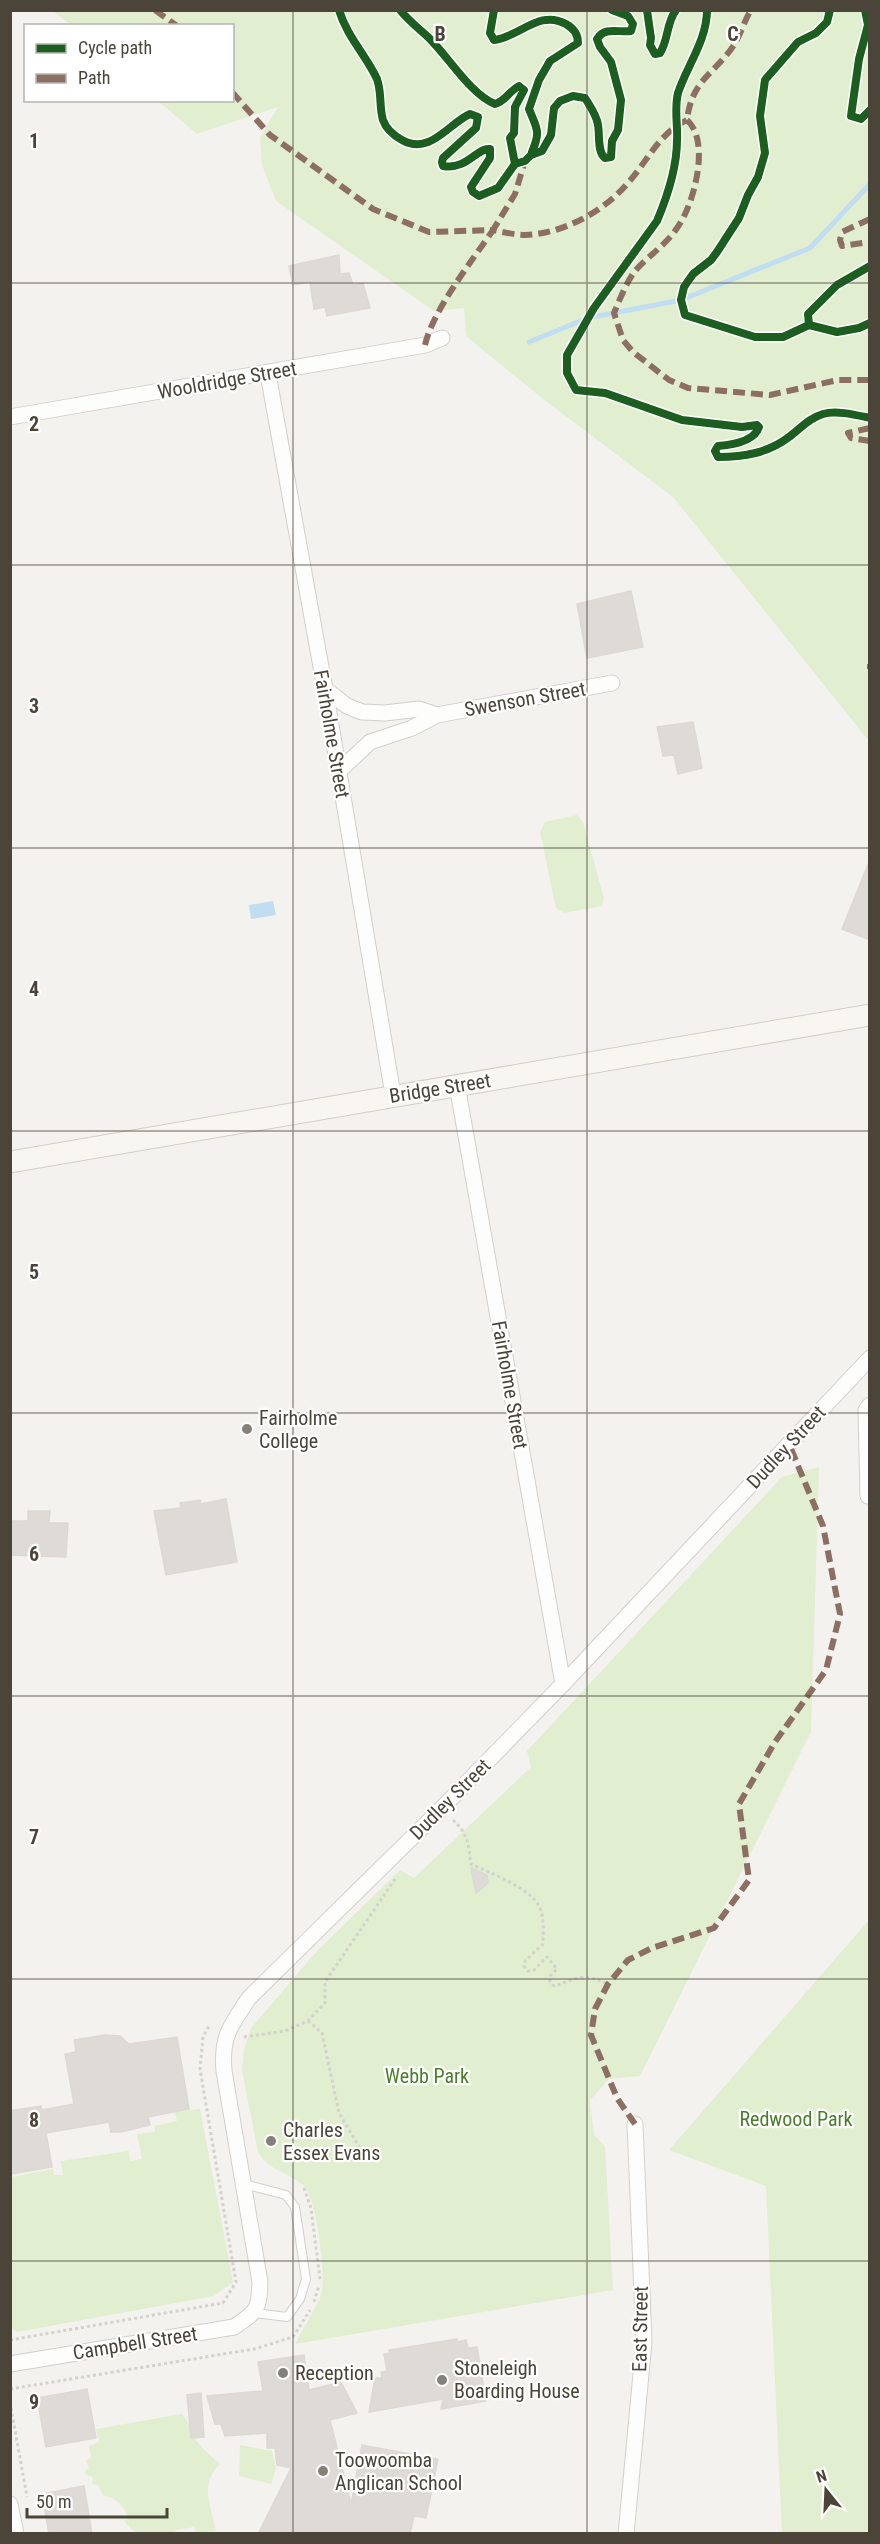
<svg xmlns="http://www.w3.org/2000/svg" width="880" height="2544" font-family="'Roboto Condensed',sans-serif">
  <rect width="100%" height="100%" fill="#f4f2ee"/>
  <g fill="#e1eecf">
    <polygon points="53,11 869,11 869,741 673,497 543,399 466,336 464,308 434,311 276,201 262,165 260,137 278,107 197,134 158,101 232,100 232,26 71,25"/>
    <polygon points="577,815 583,822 604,898 602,906 564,913 556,908 540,832 545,822"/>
    <path d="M819,1467L811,1732L640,2076L609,2079L590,2100L594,2135L605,2146L613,2290L295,2344C303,2328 314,2312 321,2295C327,2279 316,2198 305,2187C290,2172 268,2171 258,2152L242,2070L244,2050L251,2028L317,1951L400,1870L414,1878L531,1767L527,1751L782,1477Z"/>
    <polygon points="869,1920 869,2533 782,2533 766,2186 669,2150"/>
    <polygon points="200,2109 233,2282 214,2296 17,2332 11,2327 11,2177 53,2169 54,2175 63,2175 61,2161 129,2151 130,2161 142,2159 137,2134 155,2132 155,2126 177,2121 175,2112"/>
    <path d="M182,2414C189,2422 191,2431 196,2440C203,2450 212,2457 220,2464C199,2484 211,2505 216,2531L196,2533L194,2527L176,2530L174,2533H136L124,2521L128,2519C126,2507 115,2497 104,2496L98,2485L92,2484L93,2477L86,2475L85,2471L89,2468L86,2461L91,2457L89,2446L99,2442L96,2429Z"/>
    <polygon points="240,2445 272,2451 276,2468 271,2484 239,2476"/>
  </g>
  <polygon fill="#c0ddf1" points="273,901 276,915 251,919 249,905"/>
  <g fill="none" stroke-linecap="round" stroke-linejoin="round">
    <polyline stroke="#c0ddf1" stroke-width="5" points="529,342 588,318 681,300 810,248 870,184"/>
  </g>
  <g fill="#dedbd6" stroke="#dcd9d4" stroke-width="1.5">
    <polygon points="339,255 340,274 349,273 353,285 363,283 370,308 327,316 325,307 314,309 310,282 293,285 289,266"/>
    <polygon points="631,591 643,647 587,658 577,604"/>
    <polygon points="693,722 702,768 678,774 674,755 663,756 657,727"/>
    <polygon points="869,862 870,862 870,940 842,929"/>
    <polygon points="226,1499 237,1562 166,1575 154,1511 181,1508 180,1503 200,1500 201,1504"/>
    <polygon points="28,1511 50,1511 49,1523 68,1523 66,1557 10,1555 10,1521 28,1521"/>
    <polygon points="471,1868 487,1875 488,1883 476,1893"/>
    <polygon points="105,2035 120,2036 129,2044 177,2037 189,2109 148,2117 150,2125 121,2132 111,2132 109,2122 46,2133 52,2167 10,2174 10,2111 41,2106 42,2110 74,2104 65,2054 76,2052 74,2040"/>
    <polygon points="457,2339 458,2342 466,2340 468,2348 477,2347 486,2401 441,2409 443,2399 369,2412 375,2378 382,2378 381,2372 387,2371 384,2354 390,2353 389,2350"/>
    <polygon points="304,2355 309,2390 341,2382 357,2413 330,2420 351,2504 362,2445 438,2459 426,2518 414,2516 410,2534 258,2534 291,2468 277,2465 275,2448 267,2448 267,2433 225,2436 221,2424 215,2424 207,2396 263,2391 258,2362"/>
    <polygon points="87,2389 96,2438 46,2447 37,2398"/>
    <polygon points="201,2393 204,2437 191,2438 187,2395"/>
    <polygon points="84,2486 92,2534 49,2534 42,2494"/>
  </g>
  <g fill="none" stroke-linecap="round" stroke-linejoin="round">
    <g stroke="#d2d0cb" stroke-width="10">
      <polyline id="lane" points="244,2184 286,2195 295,2207 306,2279 300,2299 287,2317 255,2313"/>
    </g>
    <g stroke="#d2d0cb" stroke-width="17">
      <g id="street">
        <polyline points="268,374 325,689 393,1095"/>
        <polyline points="10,417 425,345 442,338"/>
        <polyline points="325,689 347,706 362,712 385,713 419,709 437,715"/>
        <polyline points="339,771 370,742 412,728 437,715 612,683"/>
        <polyline points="457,1085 563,1684"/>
        <polyline points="868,1496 866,1410 870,1405"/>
        <path d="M10,2364L234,2327C257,2311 259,2311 260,2282L224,2071C221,2037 230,2026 249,1998L441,1809L563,1684L870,1358"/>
        <polyline points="10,2504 16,2534"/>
        <polyline points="626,2534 644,2342 635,2124"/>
      </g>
    </g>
    <g stroke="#d3cfc5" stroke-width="23">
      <polyline id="secondary" points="10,1162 870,1015"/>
    </g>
    <g stroke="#d3d2cc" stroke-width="3" stroke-dasharray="3 3" stroke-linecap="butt">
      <path d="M453,1820C469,1835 468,1844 471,1864C490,1873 530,1888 539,1906C545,1918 543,1932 543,1944L525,1961L524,1966L528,1971L534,1970L547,1957L557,1969L550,1976V1982L554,1986C579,1978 582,1972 608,1984"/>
      <polyline points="308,2021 322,2033 339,2113 363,2153"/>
      <polyline points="244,2037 285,2031 308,2021 325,2003 325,1982 395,1879"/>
      <polyline points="304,2188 311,2208 320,2279"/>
      <polyline points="314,2302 319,2286"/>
      <polyline points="10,2340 223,2303 236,2282 200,2069 203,2037 210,2024"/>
      <polyline points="10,2389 254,2349 293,2337 310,2310"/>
      <polyline points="10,2402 27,2497"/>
    </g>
    <use href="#lane" stroke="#fdfdfc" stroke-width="8"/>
    <use href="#street" stroke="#fdfdfc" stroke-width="15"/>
    <use href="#secondary" stroke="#f7f6f1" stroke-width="21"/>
    <g stroke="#8d6e63" stroke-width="6" stroke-dasharray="12 6" stroke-linecap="butt">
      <polyline points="155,10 177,26"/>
      <polyline points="232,92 270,135 373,209 429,232 493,230 515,194 525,161"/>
      <path d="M687,120C711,141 694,205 677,228C665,246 648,256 635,271C626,283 620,299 614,313L623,340L633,352L669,380L688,388L770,395L838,380H870"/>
      <polyline points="870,219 842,232 840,240 842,246 870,242"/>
      <path d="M425,345C433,310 472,261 493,230C503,232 515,235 525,235C562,234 603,212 627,184C648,161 658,134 687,120C692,79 714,75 734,45C741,34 744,21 751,10"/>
      <polyline points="870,428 848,433 851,438 870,441"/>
      <polyline points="870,664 870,669"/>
      <polyline points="635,2124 617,2098 591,2035 595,2009 608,1984 628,1960 652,1948 714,1928 749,1880 739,1804 775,1742 826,1670 840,1614 823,1526 789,1444"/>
    </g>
    <g stroke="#fff" stroke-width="11">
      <g id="cycleway">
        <path d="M339,10C347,37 366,55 377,79C382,93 379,107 383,120C386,129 393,135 402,140C430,156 449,123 470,114L478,117L476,128L443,158L442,162L443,166C468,170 477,147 490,149V158L471,187L473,192L479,196L498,188L515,164L525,161L531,155L542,151L551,135L554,108L560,101L573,96L585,98C590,106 597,116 598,125C600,136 597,152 605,158L611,157L612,141L618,130L621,100L611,62L600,47L597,39C605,26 619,33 631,31L633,24L628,16L612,10"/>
        <path d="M400,10C409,21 418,28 428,37C447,55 471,95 495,104C506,101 509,91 519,86L524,90L515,107L514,133L510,138L515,164"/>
        <path d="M494,10L490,33L494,40C520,37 539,9 566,24C574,29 578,34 578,43L550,61L539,80L529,109C537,129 541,131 532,152"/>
        <path d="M647,10L651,38L650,45L655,54L660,53C669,39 666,23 676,10"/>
        <path d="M707,10C707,40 687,66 678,93C674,109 678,125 677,140C677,168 668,195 657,221L594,308L567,355V373L576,390L605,393L682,420L742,427L757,425L759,427C754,442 731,445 718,446L715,451L718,457C744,457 768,453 789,437C800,429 809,418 823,414C836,410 856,415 870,418"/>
        <polyline points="830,10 827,22 816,33 798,42 765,80 760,116 765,153 758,177 748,195 739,218 717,252 711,260 693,274 684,287 681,300 685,315 755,337 783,337 809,325 837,332 859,328 870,323"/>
        <polyline points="865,10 868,25 859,59 851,116 861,119 870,110"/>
        <polyline points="809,325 808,314 837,285 870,266"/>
      </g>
    </g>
    <use href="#cycleway" stroke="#1b5e20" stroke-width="8"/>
  </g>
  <path fill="none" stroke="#4b4439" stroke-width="1.5" stroke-opacity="0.55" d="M293,10V2534M587,10V2534M10,283H870M10,565H870M10,848H870M10,1131H870M10,1413H870M10,1696H870M10,1979H870M10,2261H870"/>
  <g fill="#868178" stroke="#fff" stroke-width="2">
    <circle cx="247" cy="1429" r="6"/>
    <circle cx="271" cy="2141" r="6"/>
    <circle cx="283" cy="2373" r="6"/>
    <circle cx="442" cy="2380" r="6"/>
    <circle cx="323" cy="2471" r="6"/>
  </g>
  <g text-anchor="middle" stroke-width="4.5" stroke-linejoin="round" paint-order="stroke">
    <g font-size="20" fill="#4b4439" stroke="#fff">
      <text transform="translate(227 380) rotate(-10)" y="7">Wooldridge Street</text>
      <text transform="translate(525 699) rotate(-10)" y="7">Swenson Street</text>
      <text transform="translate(332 734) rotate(80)" y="7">Fairholme Street</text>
      <text transform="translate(440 1088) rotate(-9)" y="7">Bridge Street</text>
      <text transform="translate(510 1385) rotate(80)" y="7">Fairholme Street</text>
      <text transform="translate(786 1447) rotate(-47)" y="7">Dudley Street</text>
      <text transform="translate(450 1799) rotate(-45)" y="7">Dudley Street</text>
      <text transform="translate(640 2329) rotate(-89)" y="7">East Street</text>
      <text transform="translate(135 2343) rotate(-9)" y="7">Campbell Street</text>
    </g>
    <g font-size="20" fill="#4b4439" stroke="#fff" text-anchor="start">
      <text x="259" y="1425">Fairholme<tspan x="259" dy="23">College</tspan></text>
      <text x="283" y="2137">Charles<tspan x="283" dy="23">Essex Evans</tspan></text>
      <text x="454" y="2375">Stoneleigh<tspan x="454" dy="23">Boarding House</tspan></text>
      <text x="295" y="2380">Reception</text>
      <text x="335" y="2467">Toowoomba<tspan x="335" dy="23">Anglican School</tspan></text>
    </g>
    <g font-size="20" fill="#4a7f2a" stroke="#fff">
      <text x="427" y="2083">Webb Park</text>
      <text x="796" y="2126">Redwood Park</text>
    </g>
  </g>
  <g font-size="20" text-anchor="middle" font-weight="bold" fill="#4b4439" stroke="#fff" stroke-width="4.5" stroke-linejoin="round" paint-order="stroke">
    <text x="440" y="41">B</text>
    <text x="733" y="41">C</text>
    <text x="34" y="148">1</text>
    <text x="34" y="431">2</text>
    <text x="34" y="713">3</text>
    <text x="34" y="996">4</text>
    <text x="34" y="1279">5</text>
    <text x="34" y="1561">6</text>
    <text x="34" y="1844">7</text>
    <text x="34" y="2127">8</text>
    <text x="34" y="2409">9</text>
  </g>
  <rect width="880" height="2544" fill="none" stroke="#4b4439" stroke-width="24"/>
  <rect x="24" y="24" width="210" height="78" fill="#ffffff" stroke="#b7b4b0" stroke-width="1.5"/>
  <rect x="36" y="44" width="30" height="9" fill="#1b5e20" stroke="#b7b4b0" stroke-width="1.5"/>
  <text x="78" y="54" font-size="18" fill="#4b4439">Cycle path</text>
  <rect x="36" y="74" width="30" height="9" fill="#8d6e63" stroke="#b7b4b0" stroke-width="1.5"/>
  <text x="78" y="84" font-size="18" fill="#4b4439">Path</text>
  <g transform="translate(826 2490) rotate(342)" stroke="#ffffff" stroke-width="4.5" paint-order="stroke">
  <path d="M0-4.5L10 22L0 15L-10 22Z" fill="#4b4439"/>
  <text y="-9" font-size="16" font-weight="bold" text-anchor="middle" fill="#4b4439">N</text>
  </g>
  <path d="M27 2508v9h140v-9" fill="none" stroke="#4b4439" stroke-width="3"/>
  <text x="36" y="2508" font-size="18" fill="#4b4439" stroke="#ffffff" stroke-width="4.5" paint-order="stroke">50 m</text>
</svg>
